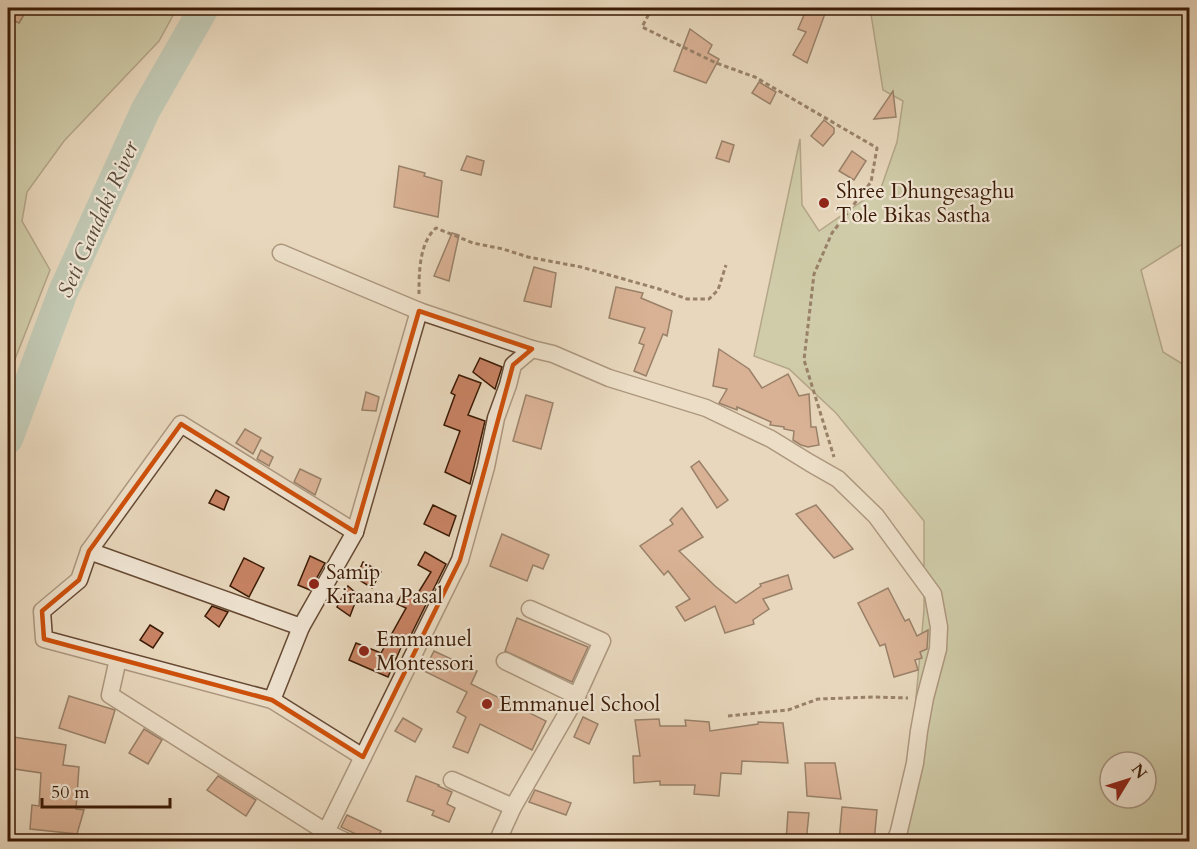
<svg xmlns="http://www.w3.org/2000/svg" width="1197" height="849" font-family="Cardo,serif">
  <rect width="100%" height="100%" fill="#e8d7bc"/>
  <filter id="stains"><feTurbulence type="fractalNoise" baseFrequency=".00333" numOctaves="4"/><feColorMatrix values="0 0 0 0 .2 0 0 0 0 .09 0 0 0 0 .02 0 0 0 .5 -.17"/></filter>
  <radialGradient id="worn" r=".72"><stop offset=".6" stop-color="#630" stop-opacity="0"/><stop offset="1" stop-color="#630" stop-opacity=".3"/></radialGradient>
  <g fill="#b4bf92" stroke="#776c4c" stroke-width="1.5" fill-rule="evenodd">
    <polygon points="8,8 177,8 159,41 64,141 27,192 22,221 50,270 8,377"/>
    <path d="M870,8H1189V240L1141,270L1163,352L1189,368V841H903L924,610V521L836,413L789,369L754,356L800,139L802,205L819,231L881,188L897,142L903,101L883,90ZM1110,762H1146V798H1110Z"/>
  </g>
  <g fill="none" stroke-linecap="round" stroke-linejoin="round">
    <polyline stroke="#97baae" stroke-width="30" points="8,439 63,292 145,111 204,8"/>
  </g>
  <g fill="#c88364" stroke="#3a1a05" stroke-width="1.5">
    <polygon points="8,8 28,8 19,23 8,18"/>
    <polygon points="807,8 827,8 807,63 793,55 806,32 798,29"/>
    <polygon points="690,29 712,45 708,53 719,59 706,83 674,71"/>
    <polygon points="759,82 776,92 770,104 752,93"/>
    <polygon points="893,91 896,117 874,119"/>
    <polygon points="824,120 834,128 834,133 823,146 811,136"/>
    <polygon points="722,141 734,145 729,162 716,158"/>
    <polygon points="852,151 866,161 854,180 839,171"/>
    <polygon points="467,156 484,161 481,175 461,170"/>
    <polygon points="399,166 425,173 424,176 442,181 438,217 394,207"/>
    <polygon points="452,233 459,235 449,281 434,276"/>
    <polygon points="534,267 556,273 551,307 524,301"/>
    <polygon points="616,287 643,293 641,298 672,311 667,336 663,334 646,376 634,371 644,345 639,343 645,328 609,318"/>
    <polygon points="719,349 749,369 762,388 788,374 799,396 809,394 811,427 816,427 819,445 808,447 801,445 793,440 794,431 784,429 784,427 770,425 771,422 737,407 737,410 719,403 727,389 713,386"/>
    <polygon points="480,358 502,367 495,389 473,372"/>
    <polygon points="459,375 481,383 468,415 485,421 470,484 445,472 460,431 444,425 455,395 451,393"/>
    <polygon points="366,392 379,397 376,411 362,410"/>
    <polygon points="526,395 553,403 541,449 513,441"/>
    <polygon points="245,429 261,438 253,454 236,443"/>
    <polygon points="261,450 273,457 269,466 257,459"/>
    <polygon points="699,461 728,500 717,508 691,467"/>
    <polygon points="300,469 321,479 315,495 294,482"/>
    <polygon points="216,490 229,497 224,510 209,503"/>
    <polygon points="433,505 456,516 449,536 424,524"/>
    <polygon points="816,505 853,549 834,558 796,514"/>
    <polygon points="682,508 703,537 679,551 715,586 736,603 761,586 760,584 788,575 792,589 763,599 769,609 753,620 754,624 725,633 715,606 685,621 676,607 690,599 668,571 664,575 640,546 673,524 670,520"/>
    <polygon points="502,534 549,555 543,569 533,565 527,581 490,566"/>
    <polygon points="425,552 446,564 406,645 403,643 388,677 349,660 356,643 381,653 406,608 397,604 403,592 415,598 431,572 418,565"/>
    <polygon points="310,556 325,563 310,590 298,585"/>
    <polygon points="244,558 264,568 249,597 230,586"/>
    <polygon points="363,562 381,572 372,588 356,578"/>
    <polygon points="348,586 358,595 350,616 337,607"/>
    <polygon points="888,588 905,621 909,619 917,636 928,630 928,632 927,649 920,652 922,658 915,660 918,670 894,677 885,644 880,646 858,603"/>
    <polygon points="212,606 228,612 219,627 205,616"/>
    <polygon points="517,618 588,647 572,682 505,651"/>
    <polygon points="150,625 163,633 153,648 140,640"/>
    <polygon points="434,651 477,671 471,684 546,721 532,750 480,724 468,753 453,747 466,717 457,712 467,692 424,671"/>
    <polygon points="69,696 115,710 105,743 59,728"/>
    <polygon points="583,717 598,724 589,744 574,737"/>
    <polygon points="403,718 422,729 415,742 395,731"/>
    <polygon points="659,719 660,726 686,726 685,720 709,722 710,731 758,724 758,722 783,723 788,763 742,761 741,774 721,773 719,796 694,794 695,785 660,785 660,781 634,783 633,756 640,756 635,720"/>
    <polygon points="144,729 162,740 148,764 129,753"/>
    <polygon points="13,737 66,745 63,765 79,767 76,809 84,810 77,834 30,829 32,805 39,806 41,773 8,768"/>
    <polygon points="805,763 835,763 841,799 807,796"/>
    <polygon points="218,776 256,800 246,816 207,790"/>
    <polygon points="416,776 439,785 438,786 452,792 447,804 455,808 449,822 432,815 434,811 407,801"/>
    <polygon points="535,790 571,803 566,815 529,802"/>
    <polygon points="842,807 877,810 874,842 839,842"/>
    <polygon points="788,812 809,813 806,842 786,842"/>
    <polygon points="347,815 381,831 376,842 372,842 341,827"/>
  </g>
  <g fill="none" stroke-linecap="round" stroke-linejoin="round">
    <g stroke="#664933" stroke-width="19">
      <g id="minor">
        <polyline points="281,253 419,311 532,349"/>
        <polyline points="89,551 301,627 355,532"/>
        <polyline points="118,659 110,695 326,832 347,842"/>
        <polyline points="505,661 577,696"/>
        <polyline points="272,700 301,627"/>
        <polyline points="363,757 272,700 44,639 42,611 79,580 89,551 181,424 355,532 419,311"/>
        <polyline points="452,780 513,807"/>
        <polyline points="321,842 460,560 486,467 496,418 508,385 513,365 532,349 553,354 609,378 706,408 771,439 810,463 838,479 876,516 933,594 939,627 938,649 925,698 919,731 915,763 899,831 895,842"/>
        <polyline points="497,842 513,807 577,696 602,641 530,609"/>
      </g>
    </g>
    <g stroke="#3a1a05" stroke-width="3" stroke-dasharray="4.5 3" stroke-linecap="butt">
      <polyline points="652,8 642,27 716,63 755,77 877,148 871,182 832,233 814,274 804,360 834,457"/>
      <path d="M419,294C419,273 419,243 436,228L473,243L503,249L528,257L581,267L659,289L687,299H709L718,290L726,265"/>
      <polyline points="728,716 788,710 818,699 875,697 908,698"/>
    </g>
    <use href="#minor" stroke="#f0e5d3" stroke-width="16"/>
  </g>
  <path d="M0 0H1197V849H0ZM419,311L532,349L513,365L460,560L363,757L272,700L44,639L42,611L79,580L89,551L181,424L355,532Z" fill="#e8d7bc" fill-opacity=".55" fill-rule="evenodd"/>
  <path fill="none" stroke="#ce500b" stroke-width="4.5" stroke-linejoin="round" d="M419,311L532,349L513,365L460,560L363,757L272,700L44,639L42,611L79,580L89,551L181,424L355,532Z"/>
  <g fill="#8f2418" stroke="#f0e5d3" stroke-width="2">
    <circle cx="824" cy="203" r="6"/>
    <circle cx="314" cy="584" r="6"/>
    <circle cx="364" cy="651" r="6"/>
    <circle cx="487" cy="704" r="6"/>
  </g>
  <g text-anchor="middle" stroke-width="4.5" stroke-linejoin="round" paint-order="stroke">
    <g font-size="21" fill="#3a1a05" stroke="#f0e5d3" text-anchor="start">
      <text x="836" y="198">Shree Dhungesaghu<tspan x="836" dy="24">Tole Bikas Sastha</tspan></text>
      <text x="326" y="579">Samip<tspan x="326" dy="24">Kiraana Pasal</tspan></text>
      <text x="376" y="646">Emmanuel<tspan x="376" dy="24">Montessori</tspan></text>
      <text x="499" y="711">Emmanuel School</text>
    </g>
    <g font-size="22" font-style="italic" fill="#564a38" stroke="#f0e5d3">
      <text transform="translate(97 219) rotate(-66)" y="8">Seti Gandaki River</text>
    </g>
  </g>
  <rect width="1197" height="849" fill="none" stroke="#e8d7bc" stroke-width="30"/>
  <rect x="9" y="9" width="1179" height="831" fill="none" stroke="#3a1a05" stroke-width="3"/>
  <rect x="15" y="15" width="1167" height="819" fill="none" stroke="#3a1a05" stroke-width="1.5"/>
  <g transform="translate(1128 780) rotate(52)"><circle r="28" fill="#f0e5d3" stroke="#a79481" stroke-width="1.5"/>
  <path d="M0-4.5L10 22L0 15L-10 22Z" fill="#8f2418"/>
  <text y="-9" font-size="16" font-weight="bold" text-anchor="middle" fill="#3a1a05">N</text>
  </g>
  <path d="M42 798v9h128v-9" fill="none" stroke="#3a1a05" stroke-width="3"/>
  <text x="51" y="798" font-size="18" fill="#3a1a05" stroke="#f0e5d3" stroke-width="4.5" paint-order="stroke">50 m</text>
  <rect width="100%" height="100%" filter="url(#stains)"/>
  <rect width="100%" height="100%" fill="url(#worn)"/>
</svg>
